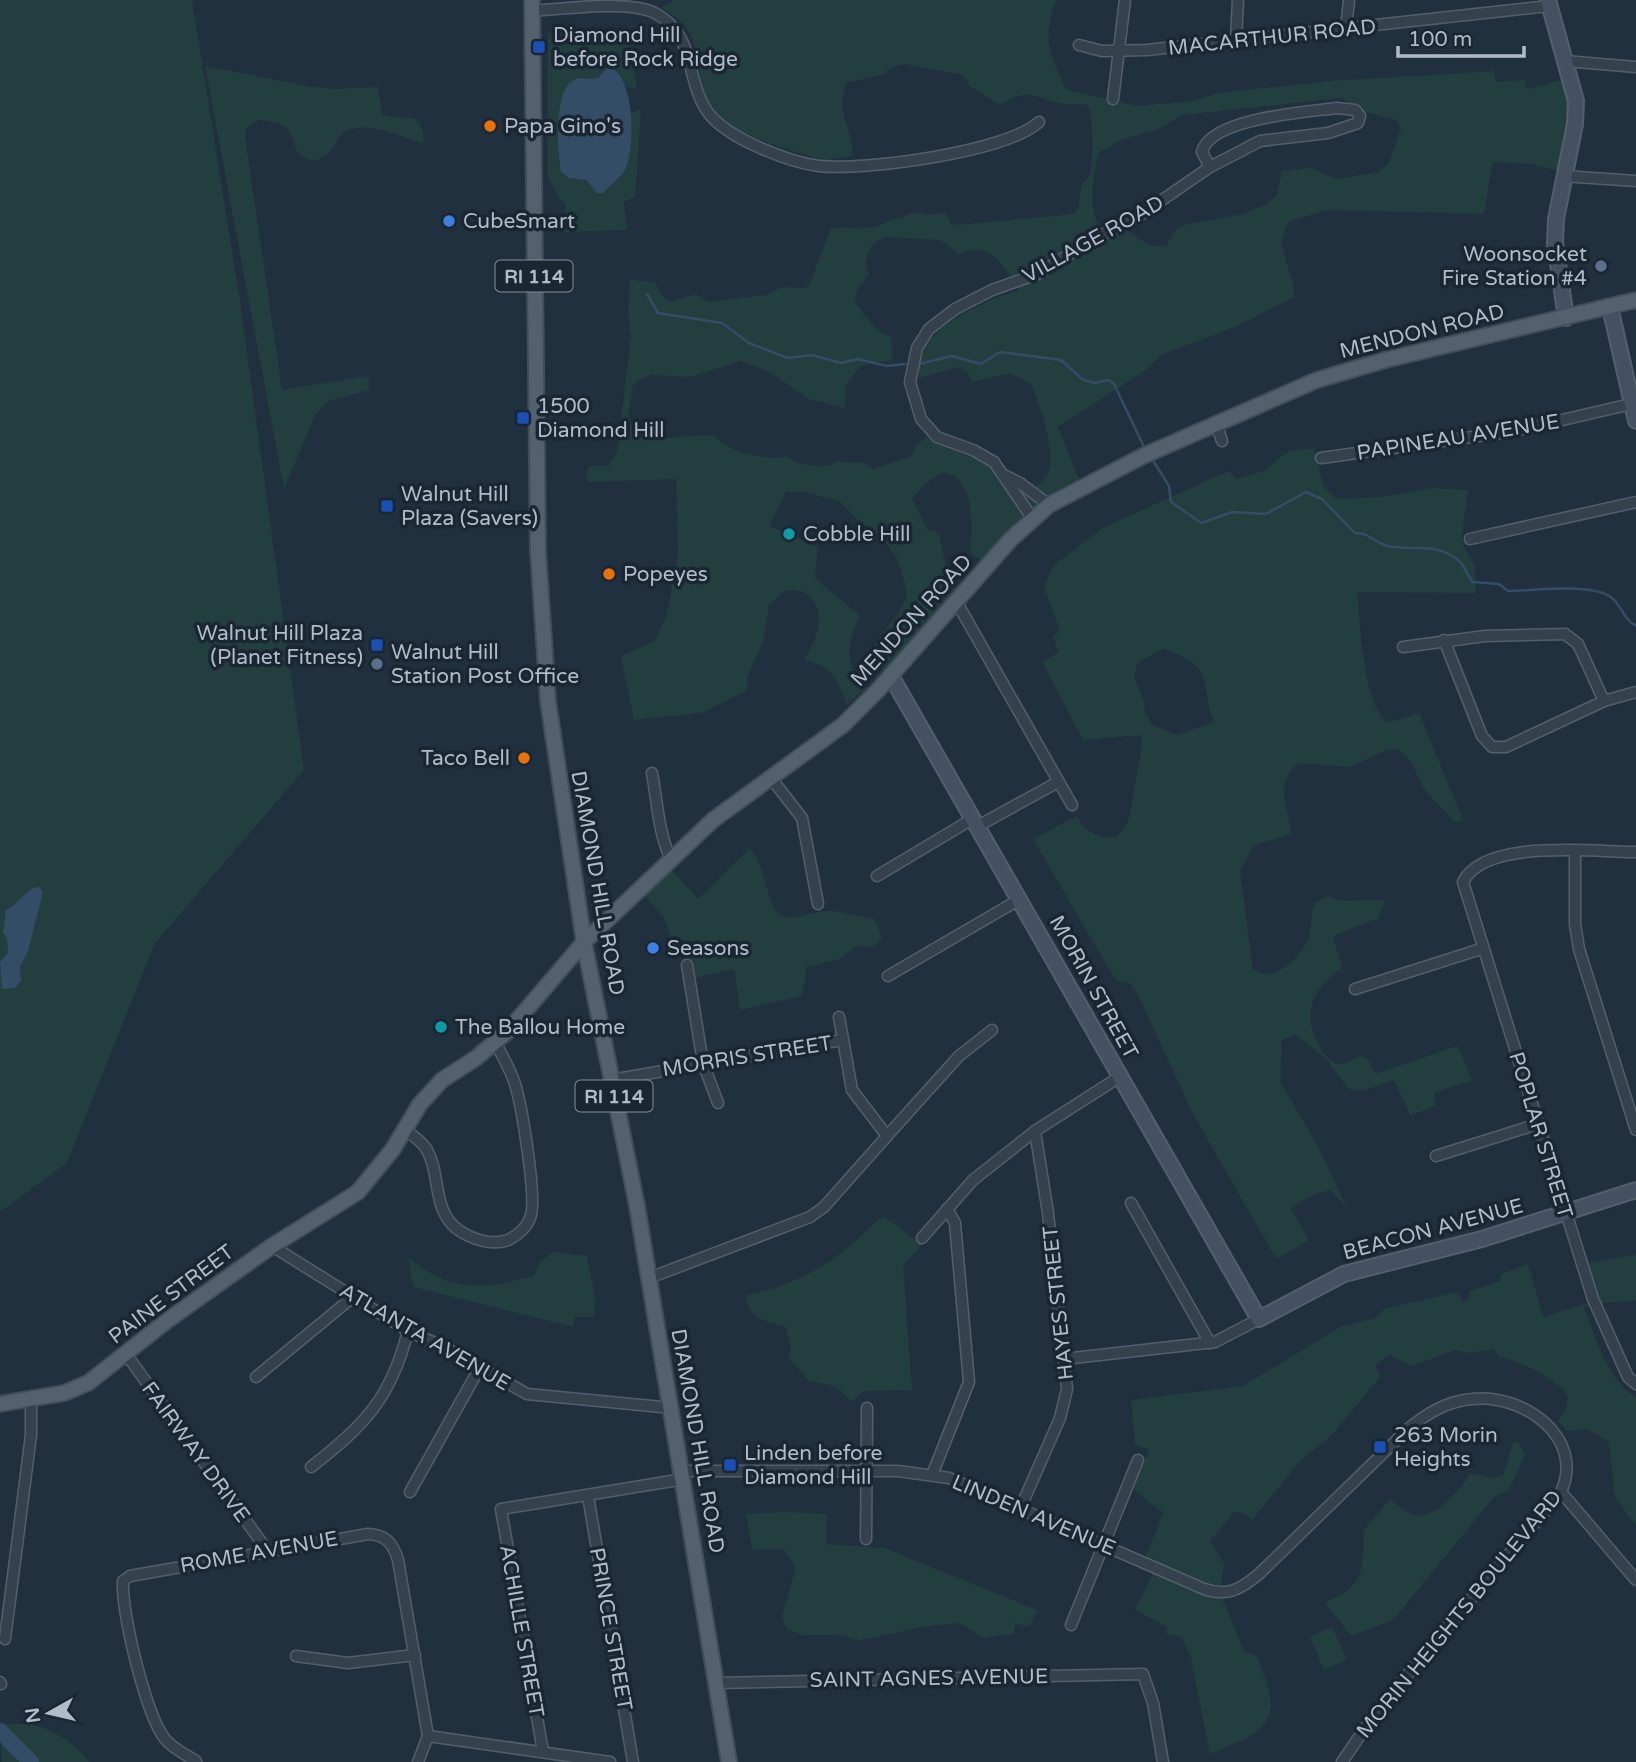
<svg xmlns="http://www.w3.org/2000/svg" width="1636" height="1762" font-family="'Varela Round',sans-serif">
  <rect width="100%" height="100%" fill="#21303e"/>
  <g fill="#233e3f" fill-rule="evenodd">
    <polygon points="0,0 192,0 240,302 304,770 155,943 67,1163 0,1212"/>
    <path d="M674,0H1056C1042,41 1049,54 1067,90L1137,106L1195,101L1218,93L1330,81L1494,71L1496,82L1524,80L1527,89L1569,78L1576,105L1564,172L1530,164L1493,162L1484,214L1326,210L1288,222L1281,243L1293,284L1294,297L1233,328L1162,354L1149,368L1058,427L1081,484L987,565L971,553C970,525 978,479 943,472L926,483L912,498L928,530L939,533L947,573L963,592L890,675C886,671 877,666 873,661C864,647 904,615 906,596C907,587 903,578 901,569C888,532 861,529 841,502L805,492H786L769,526L818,547L815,578L859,615C849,646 841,662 867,688L847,705C836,678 835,667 804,660C811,648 817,637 819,624C821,605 807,585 786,591C780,593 774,601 769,605L763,642L747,677V690L701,713L634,720L621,656L655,641L667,614L678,552L676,479L588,482L586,474L590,466H608L617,453L631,337L628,308L630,280L655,282L663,297L671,302L696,294L707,302L766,295L782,287L805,288L810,284L831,228L878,227C888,218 902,221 912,212L932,215L945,212L950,223L957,225L1074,214C1081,206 1079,198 1081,188C1082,182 1087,180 1090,174C1093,164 1094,111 1087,105C1078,103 1067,105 1059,103C1030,96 1029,88 1000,105L970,86L963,75L905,64L894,66L882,75L846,83C835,113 852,127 853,156L824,160L812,157C782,147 741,137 718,114C685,81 716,35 661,8ZM1342,98L1362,111L1396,120L1401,128L1389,163L1378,172L1337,179L1310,168L1282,171L1277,195L1267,204L1243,214L1187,224L1176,229L1166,246H1150L1125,229L1105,238C1087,213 1092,182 1098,153L1121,140L1161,128L1182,115ZM885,237L940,240L959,254C989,239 1005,266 1019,290C980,303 915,328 919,378L959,367L967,372L972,382L1010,373L1031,384C1039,403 1057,454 1048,473C1046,479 1037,485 1033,490L995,464L933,433L916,445L912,456L873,469L862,462L845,463L838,460C826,472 799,465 786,456C767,462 726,451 715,436C689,431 657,448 633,428L628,415L633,385L637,381L651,375L690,377L740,361L768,371L809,399L845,408V387L860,366L893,360L891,337L878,331L855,303L857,290L869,274C862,259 869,244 885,237Z"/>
    <polygon points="555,31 574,31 630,45 637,88 627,88 618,72 606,69 598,78 581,78 559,158 563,175 586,180 597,193 603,193 626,167 631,113 641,109 635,197 624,201 627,230 565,232 564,229 565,203 559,198 547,175 548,34"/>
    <path d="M205,66L306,86L333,89L378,87L382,115L416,119L423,131V143C400,137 362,116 339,136C334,153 314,171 298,152C293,145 294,135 286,128C280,122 269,122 260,119L247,128L245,137L282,390L368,376L369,390L328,401L315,415L284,489Z"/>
    <path d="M1314,448L1324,487L1336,499L1380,497L1431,488L1468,490L1462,535L1463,546L1475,565L1476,593L1357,592C1361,626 1362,698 1387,723L1419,713L1463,820L1455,822L1423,788L1411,761L1400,750L1389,749L1350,767L1298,763C1272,789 1289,804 1291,834L1254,845L1240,871L1253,969C1273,986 1303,956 1309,936C1312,925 1310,914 1315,903L1327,896C1345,904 1366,898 1385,901L1378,918L1333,936L1342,968C1313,990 1302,1008 1317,1042C1321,1051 1330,1062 1339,1065L1362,1056L1369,1060L1375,1074L1458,1046L1472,1080L1434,1093L1436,1106L1410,1115L1394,1080L1362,1091L1349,1089L1325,1058L1296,1035L1282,1040L1280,1081L1320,1150L1347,1208L1330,1190C1314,1194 1303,1198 1291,1209L1309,1240L1276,1259L1193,1114L1138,995L1130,983L1116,981L1033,839L1077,816C1084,829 1087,831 1100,836C1129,845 1130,814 1133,794C1136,773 1143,757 1141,735L1083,740L1042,662L1059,652L1053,636L1060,630L1044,587L1053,566L1103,528L1228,471L1237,479L1264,471L1287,452ZM1163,649C1217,666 1198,680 1214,722L1177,735L1153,725L1145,713L1144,702L1134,676L1138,662Z"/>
    <path d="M750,848C765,869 763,881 772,904C781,930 813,909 832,911C846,912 861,917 875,919L882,938L873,947L857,946L839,959L807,967L802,996L740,1010L734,969L693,978L689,955L672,943L664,918L640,890L669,867L698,899Z"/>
    <path d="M883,1216L922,1245L903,1265L912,1390L863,1391L853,1402L835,1386L809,1381L788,1356L791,1347L786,1327C765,1320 749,1321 746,1295C784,1288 816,1273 846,1249C860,1239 869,1226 883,1216Z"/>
    <path d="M553,1252L587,1256C590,1277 598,1296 594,1317H575L573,1327L413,1287L408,1257C449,1293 484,1289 534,1276L541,1261Z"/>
    <path d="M1636,1255V1301L1597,1303L1584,1307C1596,1338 1607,1380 1636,1397V1526L1615,1497L1609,1442L1587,1429L1567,1431L1558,1421L1565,1411L1568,1397C1562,1381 1516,1359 1499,1357L1494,1349L1468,1353L1456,1350L1411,1366L1389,1354L1375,1366L1381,1376L1331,1436L1301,1460L1252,1520L1243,1513L1234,1512L1210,1541L1224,1563L1220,1593L1244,1651L1257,1656C1284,1723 1272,1729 1210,1754L1191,1658L1182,1637L1166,1634L1167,1627L1135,1610L1153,1573L1146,1556L1163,1513L1133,1489L1149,1449L1135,1445L1131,1400L1243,1386L1342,1326L1376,1318L1384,1309L1458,1292L1463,1302L1470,1298L1469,1291L1501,1281V1274L1528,1264L1543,1317L1596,1300L1584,1264Z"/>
    <path d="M1513,1442L1519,1443L1525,1455L1509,1490L1494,1497L1393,1620L1351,1636L1325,1602C1364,1588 1364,1569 1363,1531L1390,1499C1397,1504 1405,1512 1414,1515C1433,1520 1463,1489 1470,1473L1491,1478L1503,1476Z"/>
    <polygon points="787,1512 827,1514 826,1544 884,1548 1037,1610 1029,1627 1015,1623 1014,1634 984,1638 960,1623 927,1626 861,1640 836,1635 802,1635 786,1628 782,1616 796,1567 783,1549 752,1550 746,1514"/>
    <polygon points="1332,1627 1347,1660 1324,1670 1310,1637"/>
    <path d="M0,1724C9,1725 19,1723 28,1724C50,1727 78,1744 89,1762H2Z"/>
  </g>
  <g fill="#344d67">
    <path d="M612,68C635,81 635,146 626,168C622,177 610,185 603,193H597L586,180L569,178L561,172C558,152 553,94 572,81C580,76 589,80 598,78L606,69Z"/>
    <path d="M39,887L43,892L28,951L20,967L21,981L15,988L2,989L0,962L8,953L7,938L3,933L6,910C20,904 25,888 39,887Z"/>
  </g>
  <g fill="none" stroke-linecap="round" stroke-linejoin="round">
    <g stroke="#344d67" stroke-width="2.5">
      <polyline points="647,294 658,313 722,323 749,343 788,358 812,355 841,363 858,359 887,366 905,364"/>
      <polyline points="919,364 952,356 981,364 1000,352 1061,360 1082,379 1094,383 1109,380 1114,384 1145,449"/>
      <path d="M1154,462L1169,486L1171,502L1201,523L1232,512L1266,514L1306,492L1322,499L1355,533C1369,533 1372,540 1384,545C1409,553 1433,540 1458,560C1465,565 1467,576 1473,582L1499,584L1508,591C1532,591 1593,582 1612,598C1623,607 1623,619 1636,626"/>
    </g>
    <polyline stroke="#344d67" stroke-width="16" points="0,1731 31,1762"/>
    <g stroke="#545f6c" stroke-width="13">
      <g id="street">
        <path d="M532,11C563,9 625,0 653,12C699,35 683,81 710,115C730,139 788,162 819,166C864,171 1006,152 1039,122"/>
        <polyline points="1346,29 1349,0"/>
        <polyline points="1236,40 1238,0"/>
        <polyline points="1079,45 1102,51 1147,50 1549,6"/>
        <polyline points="1565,61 1636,67"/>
        <polyline points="1113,99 1125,0"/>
        <path d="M1337,108L1355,110L1360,116L1358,123L1328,133L1260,141L1210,167L1202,152C1210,118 1307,112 1337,108Z"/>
        <polyline points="1563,176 1636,181"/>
        <polyline points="1216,423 1222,441"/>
        <polyline points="1321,458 1515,431 1635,403"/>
        <polyline points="1006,476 1020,483 1049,505"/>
        <polyline points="1032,518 994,462 973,450 937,437 921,419 910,382 917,348 929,329 955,309 992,290 1040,273 1093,239 1136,218 1210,167"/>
        <polyline points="1470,539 1636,502"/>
        <polyline points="956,601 1072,805"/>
        <polyline points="1444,640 1482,736 1492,747 1506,747 1604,701 1636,692"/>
        <polyline points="1403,647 1485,636 1565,634 1578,644 1604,701"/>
        <path d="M652,773C657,800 659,837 671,859"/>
        <polyline points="771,778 802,818 818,904"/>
        <polyline points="978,826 1058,782"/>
        <polyline points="1575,850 1575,924 1579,949 1636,1130"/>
        <path d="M1636,852C1594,852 1485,838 1463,882L1593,1299L1628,1377L1636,1384"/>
        <polyline points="877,876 974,818"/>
        <polyline points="687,965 703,1063 718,1103"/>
        <polyline points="888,976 1020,899"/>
        <polyline points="1355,989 1481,949"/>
        <polyline points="611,1080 842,1040"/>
        <path d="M404,1129C412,1135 423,1142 427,1150C441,1175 432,1209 457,1229C471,1239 491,1246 508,1240C517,1236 527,1227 530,1218C538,1201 521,1101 514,1081C509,1067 502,1055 495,1042"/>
        <polyline points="887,1136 959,1056 992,1030"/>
        <polyline points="1436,1156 1538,1124"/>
        <polyline points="1131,1203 1210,1343"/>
        <polyline points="922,1238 973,1180 1035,1131 1121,1076"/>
        <polyline points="272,1246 408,1331 444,1347 527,1394 672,1408"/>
        <polyline points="649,1278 810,1217 824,1207 887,1136 852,1090 839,1017"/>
        <polyline points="126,1354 267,1550"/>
        <polyline points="1064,1359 1215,1342 1259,1319"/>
        <polyline points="256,1377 353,1297"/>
        <path d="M311,1467C365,1425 391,1398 408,1331"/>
        <path d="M683,1471H898L949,1478L1204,1589C1228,1597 1241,1589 1259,1574L1409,1428C1428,1413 1447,1401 1472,1399C1522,1393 1586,1437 1561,1492L1376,1712L1342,1762"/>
        <polyline points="932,1475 969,1382 955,1223 947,1209"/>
        <polyline points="410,1492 479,1369"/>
        <polyline points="1561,1492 1636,1580"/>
        <polyline points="588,1496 633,1762"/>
        <polyline points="1020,1509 1060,1418 1067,1389 1048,1213 1035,1131"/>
        <polyline points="866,1539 867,1408"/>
        <polyline points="1071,1625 1138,1460"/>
        <polyline points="5,1639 31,1435 31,1399"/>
        <polyline points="296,1656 348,1663 415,1655"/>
        <polyline points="0,1682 1,1684"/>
        <polyline points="716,1683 1143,1674 1153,1703 1163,1762"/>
        <polyline points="428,1736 610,1762"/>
        <polyline points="543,1752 501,1509 684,1479"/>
        <path d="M196,1761C186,1755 172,1748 165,1739C146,1715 121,1612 123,1581L130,1576L368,1534C386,1535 393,1543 398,1560L428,1736L418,1762"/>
      </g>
    </g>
    <g stroke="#545f6c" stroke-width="18">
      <g id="secondary">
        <polyline points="1548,0 1576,101 1575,124 1556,219 1555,243 1566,318"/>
        <polyline points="1610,307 1636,421"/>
        <polyline points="891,676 1259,1319 1344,1274 1482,1239 1636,1190"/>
      </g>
    </g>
    <g stroke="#424d5a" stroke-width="18">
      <g id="primary">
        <polyline points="532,0 538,551 548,701 584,942 637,1206 729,1762"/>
        <polyline points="0,1404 64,1393 88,1383 168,1320 272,1246 358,1192 393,1149 420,1104 442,1080 476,1058 508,1031 584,942 713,820 843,725 878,690 1011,539 1049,505 1143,456 1317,380 1385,360 1636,300"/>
      </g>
    </g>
    <use href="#street" stroke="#36414e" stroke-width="10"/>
    <use href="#secondary" stroke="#435162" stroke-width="14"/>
    <use href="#primary" stroke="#53616e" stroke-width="14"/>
  </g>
  <g fill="#1a4fb4" stroke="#1b2633" stroke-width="2.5">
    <rect x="532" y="40" width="14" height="14" rx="3.5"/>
    <rect x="516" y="411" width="14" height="14" rx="3.5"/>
    <rect x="380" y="499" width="14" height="14" rx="3.5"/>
    <rect x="370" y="638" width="14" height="14" rx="3.5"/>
    <rect x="1373" y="1440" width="14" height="14" rx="3.5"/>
    <rect x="723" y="1458" width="14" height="14" rx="3.5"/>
  </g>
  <g fill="#e8710a" stroke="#1b2633" stroke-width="2.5">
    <circle cx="490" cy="126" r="7"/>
    <circle cx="609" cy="574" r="7"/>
    <circle cx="524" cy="758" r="7"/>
  </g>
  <g fill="#3f7fe0" stroke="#1b2633" stroke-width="2.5">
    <circle cx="449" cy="221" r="7"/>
    <circle cx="653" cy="948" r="7"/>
  </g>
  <g fill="#5c6f8a" stroke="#1b2633" stroke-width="2.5">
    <circle cx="1601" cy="266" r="7"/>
    <circle cx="377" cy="664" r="7"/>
  </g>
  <g fill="#0f9aa8" stroke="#1b2633" stroke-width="2.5">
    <circle cx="789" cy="534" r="7"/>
    <circle cx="441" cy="1027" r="7"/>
  </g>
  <g text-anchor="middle" stroke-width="7" stroke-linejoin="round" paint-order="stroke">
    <g fill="#1b2633" stroke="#848f9d" stroke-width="2">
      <rect x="495.5" y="260.5" width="77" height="31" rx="5"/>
      <rect x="575.5" y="1080.5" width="77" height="31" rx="5"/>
    </g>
    <g font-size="19" font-weight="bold" fill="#b1bcca">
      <text x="534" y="283">RI 114</text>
      <text x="614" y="1103">RI 114</text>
    </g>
    <g font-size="21" fill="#b1bcca" stroke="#1b2633" text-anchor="start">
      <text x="553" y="42">Diamond Hill<tspan x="553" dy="24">before Rock Ridge</tspan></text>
      <text x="504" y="133">Papa Gino's</text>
      <text x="463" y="228">CubeSmart</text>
      <text x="1587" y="261" text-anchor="end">Woonsocket<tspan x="1587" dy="24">Fire Station #4</tspan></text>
      <text x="537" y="413">1500<tspan x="537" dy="24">Diamond Hill</tspan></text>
      <text x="401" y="501">Walnut Hill<tspan x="401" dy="24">Plaza (Savers)</tspan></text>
      <text x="803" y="541">Cobble Hill</text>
      <text x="623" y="581">Popeyes</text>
      <text x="363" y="640" text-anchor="end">Walnut Hill Plaza<tspan x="363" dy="24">(Planet Fitness)</tspan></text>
      <text x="391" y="659">Walnut Hill<tspan x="391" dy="24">Station Post Office</tspan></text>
      <text x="510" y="765" text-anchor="end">Taco Bell</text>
      <text x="667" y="955">Seasons</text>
      <text x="455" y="1034">The Ballou Home</text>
      <text x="1394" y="1442">263 Morin<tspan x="1394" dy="24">Heights</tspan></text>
      <text x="744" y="1460">Linden before<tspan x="744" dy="24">Diamond Hill</tspan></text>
    </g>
    <g font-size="21" fill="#b1bcca" stroke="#1b2633">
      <text transform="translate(1272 37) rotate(-6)" y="7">MACARTHUR ROAD</text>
      <text transform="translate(1093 239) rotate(-29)" y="7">VILLAGE ROAD</text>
      <text transform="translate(1422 331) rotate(-14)" y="7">MENDON ROAD</text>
      <text transform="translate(1458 437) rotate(-9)" y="7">PAPINEAU AVENUE</text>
      <text transform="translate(911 620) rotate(-48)" y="7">MENDON ROAD</text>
      <text transform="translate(598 883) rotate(80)" y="7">DIAMOND HILL ROAD</text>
      <text transform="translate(1094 987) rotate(61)" y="7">MORIN STREET</text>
      <text transform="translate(747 1056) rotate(-9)" y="7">MORRIS STREET</text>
      <text transform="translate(1541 1135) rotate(73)" y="7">POPLAR STREET</text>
      <text transform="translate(1433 1229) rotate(-15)" y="7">BEACON AVENUE</text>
      <text transform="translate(171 1294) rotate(-37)" y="7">PAINE STREET</text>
      <text transform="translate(1058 1303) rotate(-96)" y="7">HAYES STREET</text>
      <text transform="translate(425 1337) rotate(30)" y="7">ATLANTA AVENUE</text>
      <text transform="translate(698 1441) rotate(80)" y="7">DIAMOND HILL ROAD</text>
      <text transform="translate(196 1452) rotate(54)" y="7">FAIRWAY DRIVE</text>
      <text transform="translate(1034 1515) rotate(23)" y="7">LINDEN AVENUE</text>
      <text transform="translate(259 1552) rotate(-10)" y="7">ROME AVENUE</text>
      <text transform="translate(1459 1614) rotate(-51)" y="7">MORIN HEIGHTS BOULEVARD</text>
      <text transform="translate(611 1629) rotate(80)" y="7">PRINCE STREET</text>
      <text transform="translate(522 1631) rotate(80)" y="7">ACHILLE STREET</text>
      <text transform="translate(929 1678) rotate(-1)" y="7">SAINT AGNES AVENUE</text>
    </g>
  </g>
  <g transform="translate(49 1713) rotate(262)" stroke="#1b2633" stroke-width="5" paint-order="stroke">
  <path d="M0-5L12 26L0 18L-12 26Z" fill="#b1bcca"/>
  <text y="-10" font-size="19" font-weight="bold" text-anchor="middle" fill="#b1bcca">N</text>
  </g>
  <path d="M1398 46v10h126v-10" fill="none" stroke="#b1bcca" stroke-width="3.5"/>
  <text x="1408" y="46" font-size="21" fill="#b1bcca" stroke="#1b2633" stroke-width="5" paint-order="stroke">100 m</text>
</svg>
